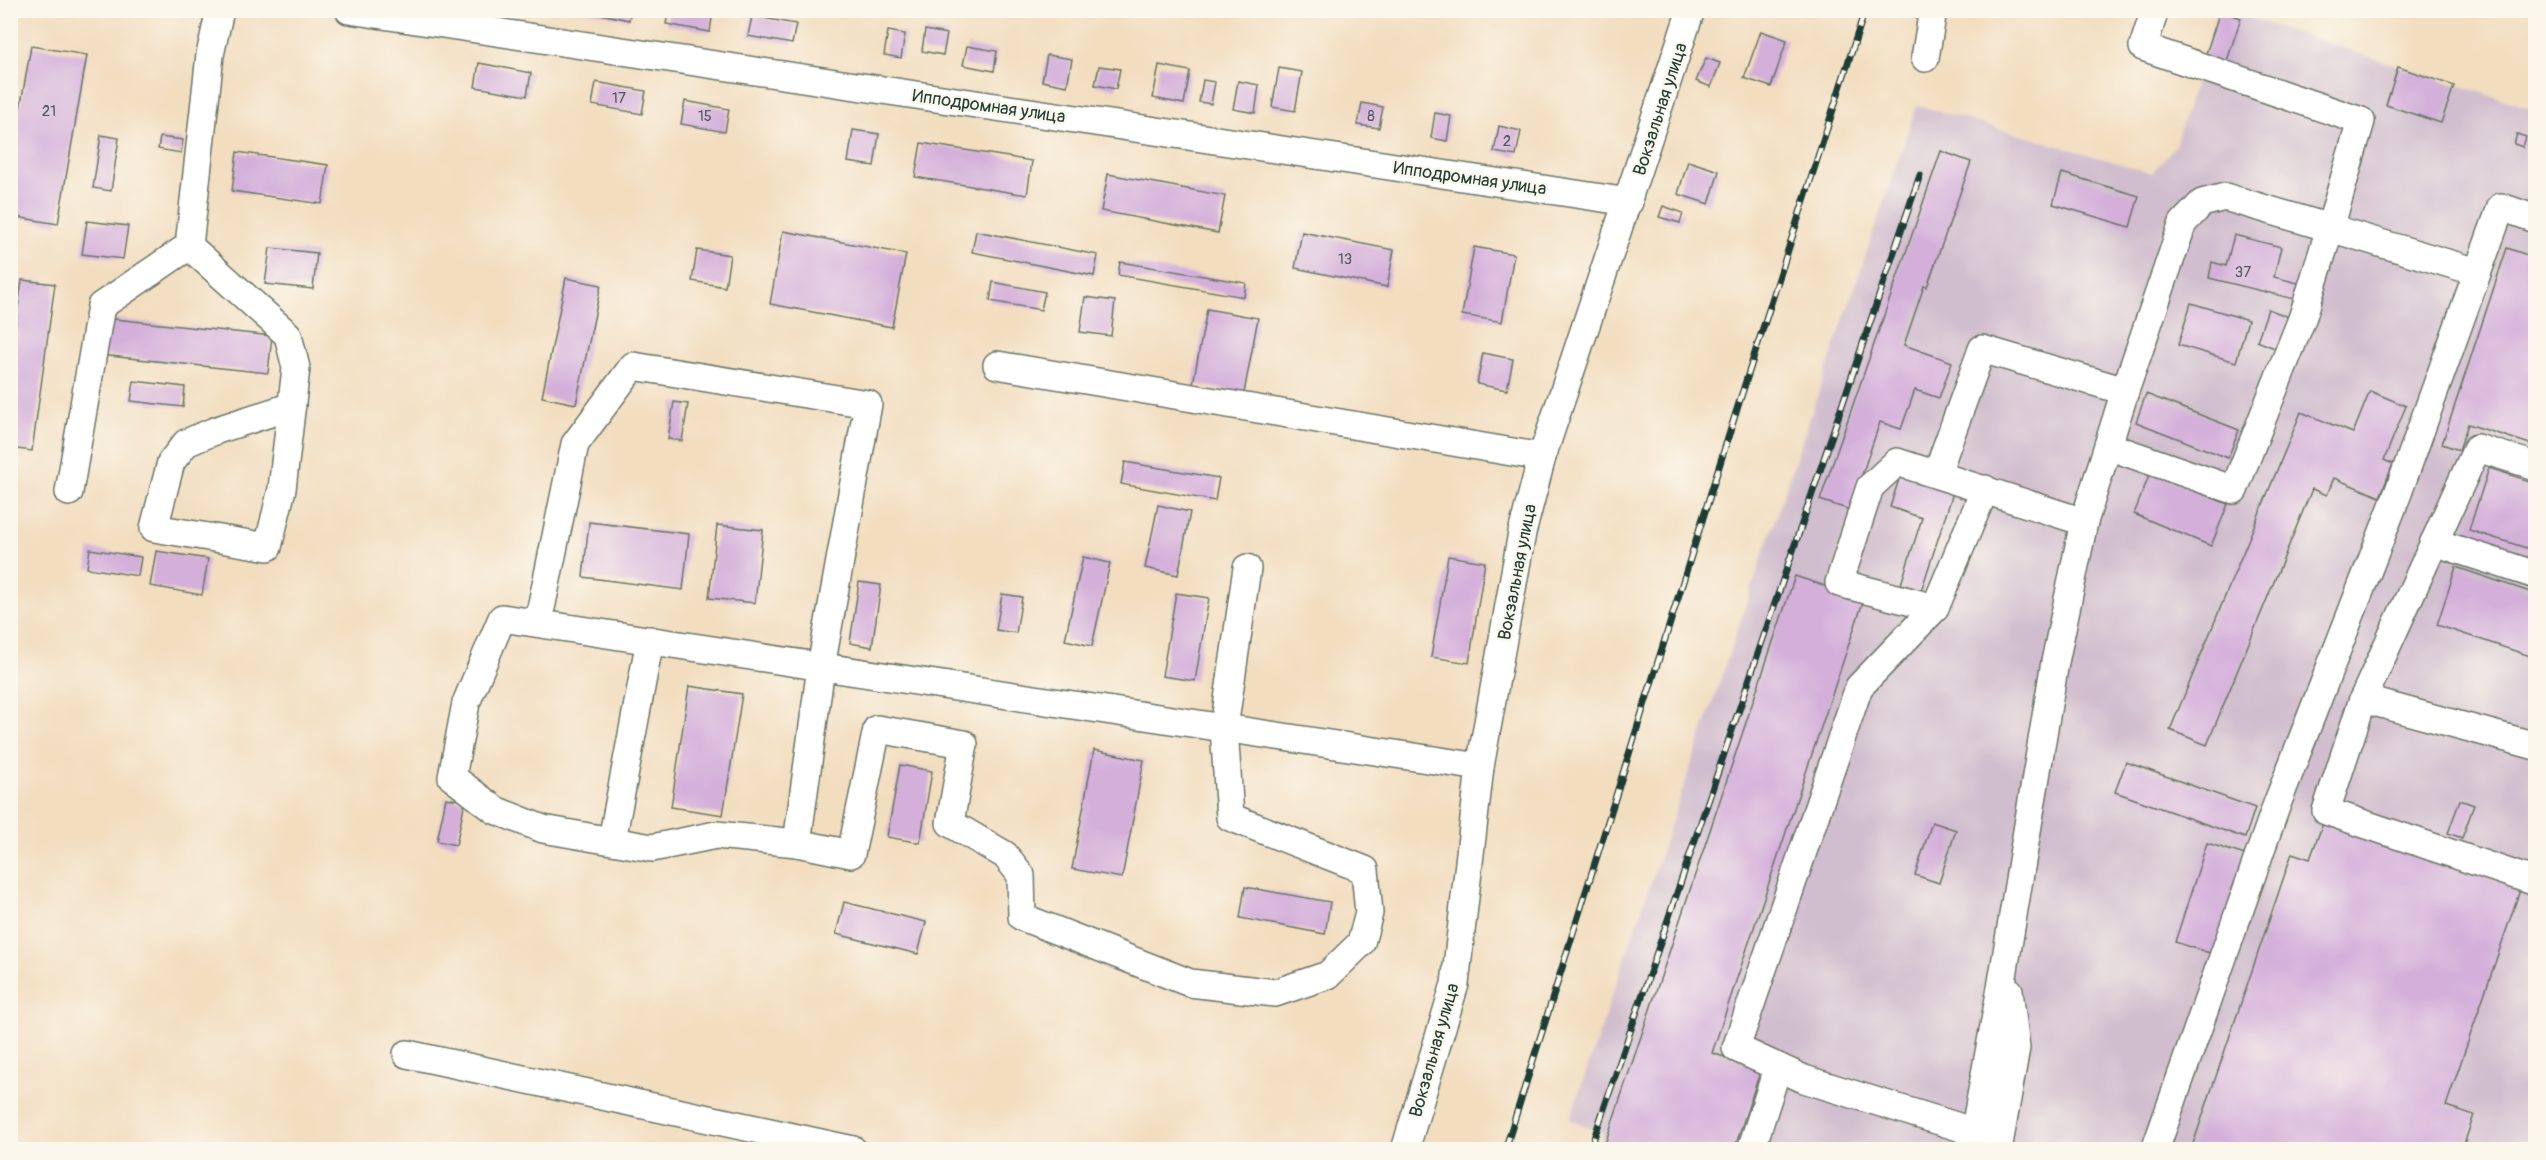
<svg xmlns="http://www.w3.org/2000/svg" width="2546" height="1160" font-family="Pangolin,sans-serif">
  <rect width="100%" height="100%" fill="#fbf7ec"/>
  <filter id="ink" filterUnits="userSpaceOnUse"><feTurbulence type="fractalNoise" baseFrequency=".0167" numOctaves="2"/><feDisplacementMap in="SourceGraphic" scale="12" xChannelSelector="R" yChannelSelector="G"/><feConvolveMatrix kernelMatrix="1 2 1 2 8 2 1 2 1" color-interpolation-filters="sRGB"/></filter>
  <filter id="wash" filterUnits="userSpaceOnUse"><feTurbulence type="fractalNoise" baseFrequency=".008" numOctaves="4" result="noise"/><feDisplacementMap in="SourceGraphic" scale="24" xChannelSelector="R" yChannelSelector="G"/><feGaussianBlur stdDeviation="1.35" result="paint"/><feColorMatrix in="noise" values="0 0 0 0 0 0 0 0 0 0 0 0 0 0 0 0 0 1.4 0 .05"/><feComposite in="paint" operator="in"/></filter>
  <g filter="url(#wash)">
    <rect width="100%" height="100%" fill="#f2ddbf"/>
    <polygon fill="#d0bdce" points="2225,10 2535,110 2535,1149 1598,1150 1603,1133 1570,1119 1917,105 2152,173 2175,146 2218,11"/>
    <g id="blocks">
      <g fill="#d3afda">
        <polygon points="582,10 631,10 629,20"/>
        <polygon points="669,10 713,10 710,32 666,24"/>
        <polygon points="2220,11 2241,18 2225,67 2204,60"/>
        <polygon points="752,16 796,24 792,44 748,36"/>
        <polygon points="925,30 947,34 943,55 922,51"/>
        <polygon points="888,31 905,34 901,58 884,55"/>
        <polygon points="1761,31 1787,40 1771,87 1744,78"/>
        <polygon points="31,46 87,55 58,224 10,216 10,167"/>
        <polygon points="967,46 997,51 994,71 963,65"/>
        <polygon points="1047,55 1072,59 1067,86 1042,81"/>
        <polygon points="1706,58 1720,63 1711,87 1696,81"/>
        <polygon points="479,63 531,73 527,96 475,87"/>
        <polygon points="1159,65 1190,71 1184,104 1153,98"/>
        <polygon points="1099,66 1120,69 1116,89 1095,85"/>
        <polygon points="2398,67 2454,86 2441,123 2386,105"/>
        <polygon points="1279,68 1302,72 1295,111 1272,107"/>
        <polygon points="1203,80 1215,82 1211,104 1199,102"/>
        <polygon points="1238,81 1259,85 1255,113 1233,109"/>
        <polygon points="596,82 646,91 642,114 592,105"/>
        <polygon points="685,101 729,109 725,132 681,124"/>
        <polygon points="1362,103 1383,107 1379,128 1358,125"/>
        <polygon points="1435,113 1451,116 1447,141 1431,138"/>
        <polygon points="1499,126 1521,131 1516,156 1494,152"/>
        <polygon points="853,130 879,134 874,166 848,162"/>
        <polygon points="2517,134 2526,137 2523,147 2514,144"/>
        <polygon points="101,135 119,138 111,191 93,188"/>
        <polygon points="160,137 183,140 181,153 158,149"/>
        <polygon points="921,143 1032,161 1027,195 915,177"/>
        <polygon points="1941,151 1971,162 1927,287 1924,286 1904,345 1952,362 1939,398 1915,390 1901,429 1880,422 1850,510 1820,500"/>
        <polygon points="237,152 328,165 322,204 232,191"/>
        <polygon points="1688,161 1719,171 1709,204 1678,194"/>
        <polygon points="2062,173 2139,196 2130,227 2053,204"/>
        <polygon points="1108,174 1225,196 1218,233 1101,211"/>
        <polygon points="1663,206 1683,213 1680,223 1659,217"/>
        <polygon points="87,221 128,226 123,259 82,254"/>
        <polygon points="783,231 906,254 892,327 770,304"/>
        <polygon points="976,231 1098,255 1094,276 972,252"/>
        <polygon points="1302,232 1394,250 1387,287 1295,268"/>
        <polygon points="2234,235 2281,247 2274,277 2302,284 2298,300 2209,278 2212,262 2226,266"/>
        <polygon points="1474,247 1514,254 1502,322 1462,315"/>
        <polygon points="270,248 317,253 313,289 265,284"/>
        <polygon points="2507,248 2536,258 2536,446 2468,424 2459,450 2442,444"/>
        <polygon points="697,250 730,255 725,287 692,281"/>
        <polygon points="1120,262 1246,283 1244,297 1118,275"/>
        <polygon points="566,278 601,285 576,404 542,397"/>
        <polygon points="22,280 55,284 32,451 10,448 10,365"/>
        <polygon points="993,282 1045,292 1041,310 990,301"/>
        <polygon points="1085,297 1115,301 1111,336 1080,332"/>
        <polygon points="2191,303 2248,320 2236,362 2178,345"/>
        <polygon points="1207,309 1258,318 1244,393 1193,384"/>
        <polygon points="2268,309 2289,317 2277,349 2257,341"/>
        <polygon points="105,318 272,336 268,373 101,355"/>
        <polygon points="1483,353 1513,359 1507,390 1477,384"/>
        <polygon points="134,381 185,387 183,407 131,401"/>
        <polygon points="2370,391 2406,406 2384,460 2393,464 2380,497 2334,478 2327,495 2312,489 2207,745 2170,730 2301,412 2353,433"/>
        <polygon points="2146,394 2239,430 2228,458 2136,422"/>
        <polygon points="674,402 688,404 682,441 668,439"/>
        <polygon points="1125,462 1219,478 1215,501 1121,484"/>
        <polygon points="2489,468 2536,483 2536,551 2469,530"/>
        <polygon points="2150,473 2228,504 2211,546 2134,514"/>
        <polygon points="1900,476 1953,493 1921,591 1901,584 1922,518 1890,507"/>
        <polygon points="1158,505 1190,512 1178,575 1145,568"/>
        <polygon points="589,522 689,534 683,590 583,577"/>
        <polygon points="717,525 763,530 755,603 709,598"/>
        <polygon points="90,549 141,557 138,576 87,568"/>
        <polygon points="156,551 208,559 202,595 150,586"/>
        <polygon points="1448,556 1485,562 1469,663 1431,657"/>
        <polygon points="1083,557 1110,563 1092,646 1065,640"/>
        <polygon points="2456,567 2536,594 2536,658 2437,625"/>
        <polygon points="1795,576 1864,599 1712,1053 1761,1069 1734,1150 1603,1150"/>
        <polygon points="859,582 881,585 872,647 850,643"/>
        <polygon points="1176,593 1209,598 1195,681 1162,676"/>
        <polygon points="1002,594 1022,597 1016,633 996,630"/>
        <polygon points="689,686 742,694 723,815 671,807"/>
        <polygon points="1094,750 1144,760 1122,878 1072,869"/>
        <polygon points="2126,762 2255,808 2245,838 2115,792"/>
        <polygon points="900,765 932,771 920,843 887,837"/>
        <polygon points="446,798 465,801 456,845 437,841"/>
        <polygon points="2460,800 2474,805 2462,838 2448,833"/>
        <polygon points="1932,822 1956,830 1939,883 1915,875"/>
        <polygon points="2323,823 2520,890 2446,1106 2474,1115 2462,1150 2191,1150 2292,853 2310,859"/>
        <polygon points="2207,843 2245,855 2213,954 2175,942"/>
        <polygon points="1245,887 1330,902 1325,934 1240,918"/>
        <polygon points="844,902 926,922 918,954 836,934"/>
      </g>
    </g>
  </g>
  <g filter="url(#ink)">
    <use href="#blocks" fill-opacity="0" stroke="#697565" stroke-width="1.5"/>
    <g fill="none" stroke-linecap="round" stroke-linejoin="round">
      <g stroke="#697565" stroke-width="30">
        <g id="minor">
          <polyline points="349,10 1629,202"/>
          <polyline points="1925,58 1933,10"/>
          <polyline points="189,246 288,335 296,368 282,489 268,547 154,528 171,462 186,443 217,430 292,406"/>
          <polyline points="997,365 1542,457"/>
          <polyline points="2108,446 2234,490 2303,316 2330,228 2477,272"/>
          <polyline points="2536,466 2477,448 2363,699 2326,811 2536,882"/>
          <polyline points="1937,473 1982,349 2125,391"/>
          <polyline points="69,492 101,306 189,246 210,55 220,10"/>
          <polyline points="2434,542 2536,575"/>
          <polyline points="1935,608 1839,583 1870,487 1897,462 2084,522"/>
          <polyline points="538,623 575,444 633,366 868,404 821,667 797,843 851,854 877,729 964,744 950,823 1005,855 1021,875 1022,917 1190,983 1275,993 1328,975 1361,943 1369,913 1365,870 1230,817 1224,728 1247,568"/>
          <polyline points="2363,699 2536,746"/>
          <polyline points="612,840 650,640"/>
          <polyline points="797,843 716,835 652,848 543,829 495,810 452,777 466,703 502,618 1480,767"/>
          <polyline points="407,1054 853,1150"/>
          <polyline points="1975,1132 1804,1079 1736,1048 1859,687 1935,608 1985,489"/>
          <polyline points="1405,1150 1455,984 1480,767 1522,533 1542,457 1691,10"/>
          <polyline points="1751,1150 1778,1067"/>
          <polyline points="1971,1150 2001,988 2055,662 2084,522 2125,391 2183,223 2202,203 2225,197 2330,228 2361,121 2143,47 2155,10"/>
          <polyline points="1998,1150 2016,1048 2009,991"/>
          <polyline points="2155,1150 2277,804 2398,493 2501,207 2536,219"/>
        </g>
      </g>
      <use href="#minor" stroke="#fff" stroke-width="27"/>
      <g stroke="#1f3d34" stroke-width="7">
        <g id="rail">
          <polyline points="1505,1150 1738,406 1865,10"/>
          <polyline points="1590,1150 1920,175"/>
        </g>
      </g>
      <use href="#rail" stroke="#fbf7ec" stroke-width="4.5" stroke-dasharray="14" stroke-linecap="butt"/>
    </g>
  </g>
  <g text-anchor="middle" stroke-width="5" stroke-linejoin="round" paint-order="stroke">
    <g font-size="15" fill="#4c5a5e">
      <text x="619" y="103">17</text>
      <text x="49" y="116">21</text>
      <text x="705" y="121">15</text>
      <text x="1371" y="121">8</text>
      <text x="1507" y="146">2</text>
      <text x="1345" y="264">13</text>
      <text x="2243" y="277">37</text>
    </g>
    <g font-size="18" fill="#1f3d34" stroke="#fbf7ec">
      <text transform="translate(989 106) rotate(8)" y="6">Ипподромная улица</text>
      <text transform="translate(1660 109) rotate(-72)" y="6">Вокзальная улица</text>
      <text transform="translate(1470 178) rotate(8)" y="6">Ипподромная улица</text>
      <text transform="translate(1517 572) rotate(-79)" y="6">Вокзальная улица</text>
      <text transform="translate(1434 1050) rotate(-74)" y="6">Вокзальная улица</text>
    </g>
  </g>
  <rect width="2546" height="1160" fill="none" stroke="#fbf7ec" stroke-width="36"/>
</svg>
